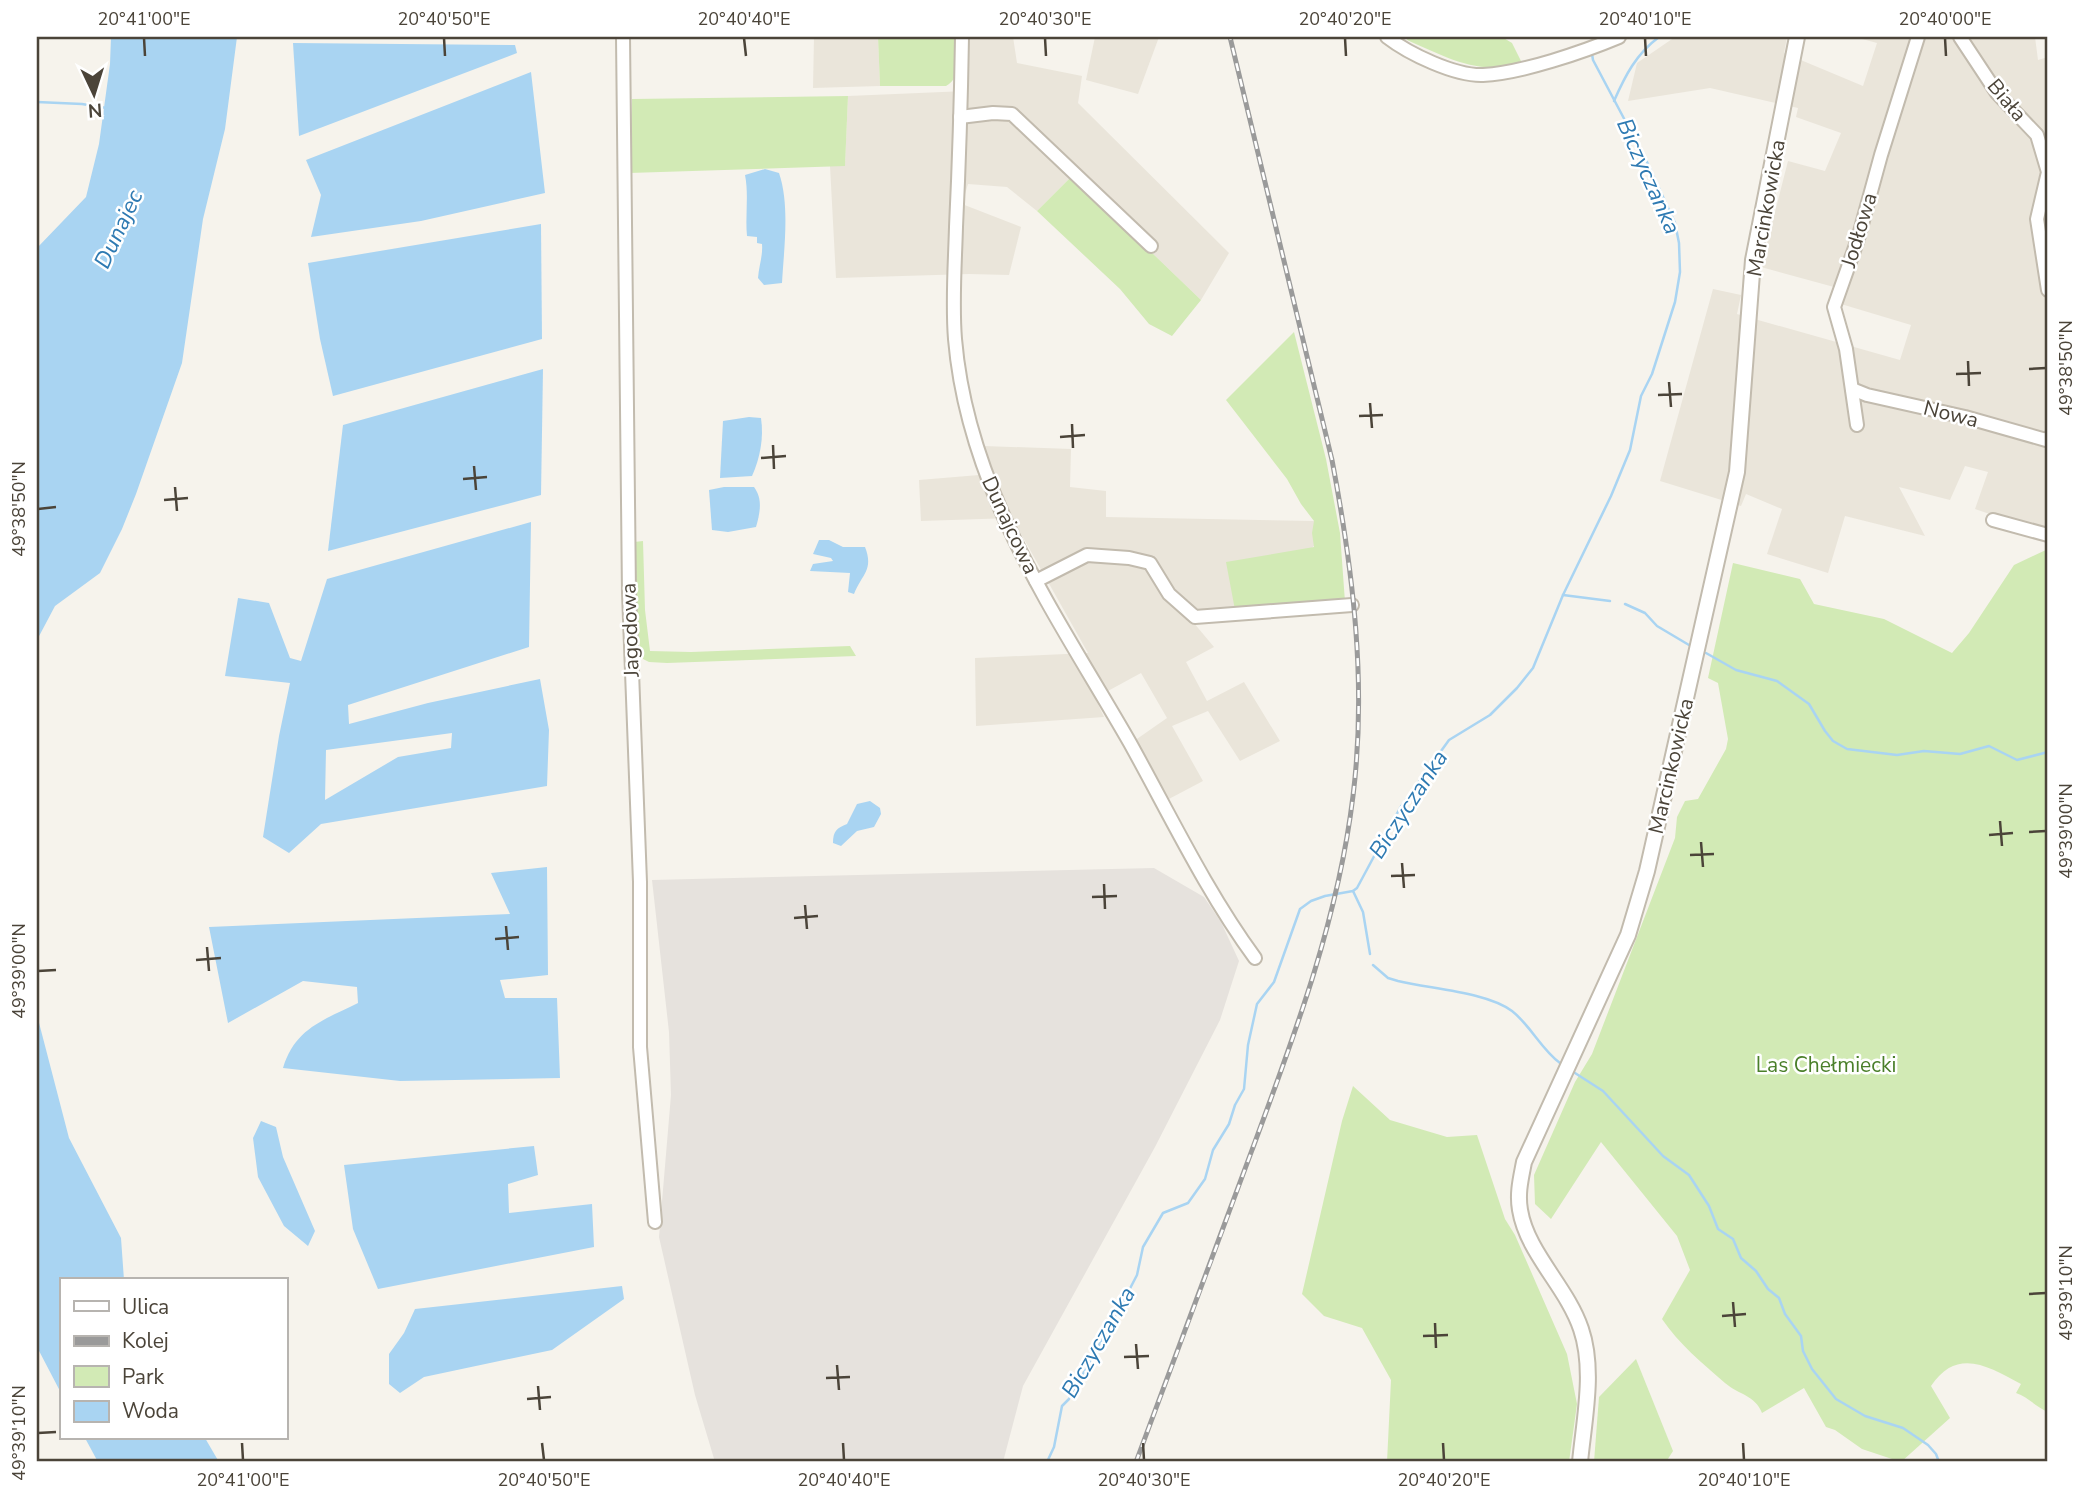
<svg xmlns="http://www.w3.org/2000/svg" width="2085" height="1499" font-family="'Nunito Sans',sans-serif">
  <rect width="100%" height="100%" fill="#f6f3ec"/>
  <g fill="#eae5da">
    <polygon points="814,37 878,37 880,86 813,88"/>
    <polygon points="967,37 1013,37 1017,63 1082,76 1078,103 1229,253 1201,300 1072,176 1037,211 1007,187 968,184 962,204 1021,227 1009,275 969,274 836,278 830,166 845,165 848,96 966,91"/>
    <polygon points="1095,37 1159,37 1138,94 1086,80"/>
    <polygon points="1675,37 1787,37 1784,53 1863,86 1877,43 1855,37 2035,37 2038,60 2048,57 2048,534 1975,509 1988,472 1965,466 1950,500 1899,487 1925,536 1845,516 1828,573 1767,554 1782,509 1746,494 1741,506 1660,481 1713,289 1741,295 1737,314 1900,360 1911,325 1841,304 1845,290 1761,267 1788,161 1825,171 1841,133 1796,117 1798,108 1710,88 1628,101 1637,63"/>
    <polygon points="984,446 1071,449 1070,487 1106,491 1106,517 1314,521 1314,546 1235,610 1188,616 1214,647 1186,662 1207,701 1244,682 1280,741 1240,761 1208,711 1172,726 1203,781 1167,800 1134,741 1167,718 1141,673 1095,698 1104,717 976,726 975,658 1088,653 1012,518 921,521 919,480 991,474"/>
  </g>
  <polygon fill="#e6e2dd" points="1154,868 1204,897 1221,922 1239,961 1220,1020 1155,1147 1023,1386 1003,1462 715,1462 695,1395 659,1237 671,1095 669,1032 652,880"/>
  <g fill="#d2eab5">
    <path d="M878,37H957C957,53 962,78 946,86H880Z"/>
    <path d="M1408,37H1502L1512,43L1521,61C1483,79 1442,55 1407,40Z"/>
    <polygon points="848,96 845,166 629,173 632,99"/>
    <polygon points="1072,176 1201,300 1172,336 1149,324 1120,289 1037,211"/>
    <polygon points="1294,332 1326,459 1340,533 1345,602 1235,610 1226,562 1314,547 1312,533 1314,521 1301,504 1287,479 1226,400"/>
    <polygon points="643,541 645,610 650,651 691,652 850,646 856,656 667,663 649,662 641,658 636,614 634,542"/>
    <path d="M2048,549V1412C2036,1407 2028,1397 2016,1393L2021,1384C1988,1366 1957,1347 1931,1386L1950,1418L1901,1462L1862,1449L1835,1430L1826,1427L1804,1388L1762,1413C1755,1395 1739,1395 1725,1383C1703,1364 1678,1343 1662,1319L1690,1270L1677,1236L1601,1142L1551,1219L1535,1204L1534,1175L1575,1082L1592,1054L1675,838L1677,817L1685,801L1698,799L1726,749L1728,739L1718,683L1708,678L1733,563L1800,579L1814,604L1884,619L1952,653L1969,633L2014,565Z"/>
    <polygon points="1353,1086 1390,1120 1447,1137 1477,1135 1505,1219 1515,1235 1567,1354 1577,1404 1569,1462 1387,1462 1391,1380 1362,1328 1324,1316 1302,1294 1342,1121"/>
    <polygon points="1636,1359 1673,1451 1666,1462 1594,1462 1599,1397"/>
  </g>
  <g fill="#a9d4f2" fill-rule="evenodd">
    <polygon points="111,37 237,37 225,129 203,219 182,363 136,494 122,529 100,573 55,606 37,640 37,248 86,197 99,144 110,64"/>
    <polygon points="293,43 515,45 517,53 299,136"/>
    <polygon points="531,72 545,193 421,221 311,237 321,195 306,160"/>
    <path d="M765,169L779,173C790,205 784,248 782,283L764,285L758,278C759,265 763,256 762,244L757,243V237L747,236C745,216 749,195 745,175Z"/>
    <polygon points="541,224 542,339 333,396 320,339 308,263"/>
    <polygon points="543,369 541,495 328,551 343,425"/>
    <path d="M749,417L761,418C764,438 760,458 752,476L720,478L723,421Z"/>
    <path d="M724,487H754C763,499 760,513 756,527L728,532L712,530L709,490Z"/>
    <path d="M531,522L529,647L348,705L349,724L428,703L540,679L549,730L547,786L321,824L289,853L263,837L279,736L290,683L225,676L238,598L269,603L290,658L301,661L327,579ZM452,733L451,748L398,757L325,800L326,750Z"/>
    <path d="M819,540H829L843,547H865C874,570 862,574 854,594L848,592L850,573L810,571L813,564L833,561L831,558L813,554Z"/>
    <path d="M870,801L880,808L881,814L874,827L857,831L841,846L833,843C833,831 837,828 847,824L857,804Z"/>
    <path d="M547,867L548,975L500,980L505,998H557L560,1078L400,1081L283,1068C295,1028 324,1020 358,1003L357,987L303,981L228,1023L209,927L510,914L491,873Z"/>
    <polygon points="37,1015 69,1138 121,1238 124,1280 61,1280 61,1393 37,1347"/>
    <polygon points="261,1121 276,1127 283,1157 315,1231 308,1246 284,1226 258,1177 253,1138"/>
    <polygon points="534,1146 538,1175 508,1184 509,1213 592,1204 594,1247 378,1289 353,1229 344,1165"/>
    <polygon points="622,1286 624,1299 552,1350 424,1377 400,1393 389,1384 389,1354 404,1333 415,1309"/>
    <polygon points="85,1438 205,1438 219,1462 98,1462"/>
  </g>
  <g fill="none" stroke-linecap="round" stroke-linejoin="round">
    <g stroke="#a9d4f2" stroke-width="2.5">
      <path d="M1614,101C1625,76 1636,54 1659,37"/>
      <polyline points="37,102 82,104 106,108"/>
      <polyline points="1563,595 1610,601"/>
      <polyline points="1625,604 1645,613 1657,626 1689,645"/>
      <polyline points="1706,653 1736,670 1777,681 1809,704 1825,731 1833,741 1847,749 1897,755 1924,751 1960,754 1989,746 2017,760 2048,752"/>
      <polyline points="1353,891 1363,912 1370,954"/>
      <path d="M1373,965L1388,978L1398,981C1431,989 1487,992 1512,1011C1531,1026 1541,1049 1560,1063"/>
      <polyline points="1575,1073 1603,1091 1663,1156 1689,1175 1709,1206 1718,1229 1733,1239 1741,1258 1756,1271 1768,1289 1779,1298 1785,1314 1801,1336 1803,1351 1812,1369 1836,1399 1865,1416 1903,1428 1928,1445 1936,1454 1939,1462"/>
      <polyline points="1047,1462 1054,1447 1062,1406 1069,1399 1123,1302 1137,1275 1143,1247 1163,1213 1188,1203 1205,1179 1213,1150 1229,1124 1235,1105 1244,1089 1248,1045 1257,1004 1274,982 1300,909 1311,901 1325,896 1353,891 1357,888 1400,808 1449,740 1490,715 1517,688 1533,668 1563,595 1611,496 1630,450 1641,396 1652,374 1675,302 1680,272 1679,243 1675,223 1647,162 1593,60 1592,54"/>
    </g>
    <g stroke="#c2bbae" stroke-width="16">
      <g id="minor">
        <polyline points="623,37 629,593 640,882 640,1047 655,1222"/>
        <path d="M962,37C961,100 959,164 956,227C955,264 952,302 955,339C968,492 1056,614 1130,743C1170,815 1206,891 1255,958"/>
        <path d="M1387,37C1409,54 1455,76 1483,75C1522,73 1583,52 1619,37"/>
        <polyline points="1960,37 1997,93 2037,135 2048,172 2037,219 2048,290"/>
        <polyline points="960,117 993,113 1012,114 1151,246"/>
        <polyline points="1852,389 1867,395 1965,417 2046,440 2048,438"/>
        <polyline points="1857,425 1846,349 1834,307 1858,239 1881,155 1918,37"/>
        <polyline points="1993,520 2048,535"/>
        <polyline points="1036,581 1087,555 1129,558 1150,563 1169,594 1195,617 1352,605"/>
      </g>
    </g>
    <g stroke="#c2bbae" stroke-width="18">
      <path id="tertiary" d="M1580,1462C1584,1420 1595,1370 1581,1329C1567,1287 1527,1253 1520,1210C1517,1193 1521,1178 1524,1162L1628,935L1647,871L1737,472L1753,260L1797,37"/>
    </g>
    <use href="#minor" stroke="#fff" stroke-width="12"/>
    <use href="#tertiary" stroke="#fff" stroke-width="14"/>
    <g stroke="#9a9a9a" stroke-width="5">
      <path id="rail" d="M1136,1462C1175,1358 1214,1254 1252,1150C1295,1034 1338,920 1353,796C1367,683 1353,571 1332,460L1230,37"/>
    </g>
    <use href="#rail" stroke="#fff" stroke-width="2.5" stroke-dasharray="8" stroke-linecap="butt"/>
  </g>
  <path fill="none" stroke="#4b4439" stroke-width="2.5" d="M144,38L145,56M444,38L445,56M744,38L746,56M1045,38L1046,56M1345,38L1346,56M1645,38L1646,56M1945,38L1946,56M1968,361L1969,386M2029,369L2046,368M1956,374L1981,373M1669,382L1671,407M1658,395L1682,394M1370,403L1372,428M1359,416L1383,415M1072,424L1073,448M1060,437L1085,435M773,445L774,469M761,458L786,456M474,466L476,490M463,479L487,477M175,487L177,511M164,500L188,498M38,509L56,507M2000,821L2002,846M2029,832L2046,831M1989,835L2013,833M1701,842L1703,867M1690,855L1714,854M1402,863L1404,888M1391,876L1415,875M1104,884L1105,909M1092,897L1117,896M805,905L807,929M794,918L818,916M506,926L508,950M495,939L519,937M207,947L209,971M196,960L221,958M38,971L56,970M2029,1294L2046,1293M1733,1302L1735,1327M1722,1316L1746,1314M1435,1323L1436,1348M1423,1336L1448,1335M1136,1344L1138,1369M1124,1357L1149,1356M837,1365L839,1390M826,1378L850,1377M538,1386L540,1410M527,1399L551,1397M38,1433L56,1432M242,1443L243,1460M542,1443L544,1460M843,1443L844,1460M1143,1443L1144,1460M1443,1443L1444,1460M1743,1443L1744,1460"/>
  <g text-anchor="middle" stroke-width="5" stroke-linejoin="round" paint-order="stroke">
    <g font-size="21" fill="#4b4439" stroke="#fff">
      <text transform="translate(2007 100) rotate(50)" y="7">Biała</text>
      <text transform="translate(1766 208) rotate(-80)" y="7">Marcinkowicka</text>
      <text transform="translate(1859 230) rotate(-73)" y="7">Jodłowa</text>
      <text transform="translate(1951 414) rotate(14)" y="7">Nowa</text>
      <text transform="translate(1010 525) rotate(65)" y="7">Dunajcowa</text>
      <text transform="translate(630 630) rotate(-92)" y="7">Jagodowa</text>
      <text transform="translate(1671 766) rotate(-77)" y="7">Marcinkowicka</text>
    </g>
    <g font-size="21" fill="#4a7f2a" stroke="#fff">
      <text x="1826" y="1072">Las Chełmiecki</text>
    </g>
    <g font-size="23" font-style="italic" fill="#2e7ab2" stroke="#fff">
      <text transform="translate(1649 176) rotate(66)" y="8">Biczyczanka</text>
      <text transform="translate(118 229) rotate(-65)" y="8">Dunajec</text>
      <text transform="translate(1408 804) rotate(-57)" y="8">Biczyczanka</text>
      <text transform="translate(1098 1342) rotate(-60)" y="8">Biczyczanka</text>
    </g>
  </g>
  <rect width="2085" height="1499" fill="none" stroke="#ffffff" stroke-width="77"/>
  <rect x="60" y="1278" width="228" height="161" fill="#ffffff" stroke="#b7b4b0" stroke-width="2"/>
  <rect x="74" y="1301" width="35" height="10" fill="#ffffff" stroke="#b7b4b0" stroke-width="2"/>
  <text x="122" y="1314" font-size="21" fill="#4b4439">Ulica</text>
  <rect x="74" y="1336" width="35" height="10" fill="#9a9a9a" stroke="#b7b4b0" stroke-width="2"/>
  <text x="122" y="1348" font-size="21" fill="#4b4439">Kolej</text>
  <rect x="74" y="1366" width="35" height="21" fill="#d2eab5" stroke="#b7b4b0" stroke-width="2"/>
  <text x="122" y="1384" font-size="21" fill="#4b4439">Park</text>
  <rect x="74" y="1401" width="35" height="21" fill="#a9d4f2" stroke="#b7b4b0" stroke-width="2"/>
  <text x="122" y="1418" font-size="21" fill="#4b4439">Woda</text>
  <g transform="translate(94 94) rotate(176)" stroke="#ffffff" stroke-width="5" paint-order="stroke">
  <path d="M0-5L12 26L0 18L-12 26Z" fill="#4b4439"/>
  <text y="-10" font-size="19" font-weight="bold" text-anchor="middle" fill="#4b4439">N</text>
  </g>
  <rect x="38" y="38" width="2008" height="1422" fill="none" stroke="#4b4439" stroke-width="2.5"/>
  <g font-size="18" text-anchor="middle" fill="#4b4439">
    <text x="144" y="25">20°41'00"E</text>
    <text x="444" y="25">20°40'50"E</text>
    <text x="744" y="25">20°40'40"E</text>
    <text x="1045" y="25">20°40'30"E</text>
    <text x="1345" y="25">20°40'20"E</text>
    <text x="1645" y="25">20°40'10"E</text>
    <text x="1945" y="25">20°40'00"E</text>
    <text transform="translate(2066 368) rotate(-90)" y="6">49°38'50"N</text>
    <text transform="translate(19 509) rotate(-90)" y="6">49°38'50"N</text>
    <text transform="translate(2066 831) rotate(-90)" y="6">49°39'00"N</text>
    <text transform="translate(19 971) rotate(-90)" y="6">49°39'00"N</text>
    <text transform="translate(2066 1293) rotate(-90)" y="6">49°39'10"N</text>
    <text transform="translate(19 1433) rotate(-90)" y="6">49°39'10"N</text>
    <text x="243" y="1486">20°41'00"E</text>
    <text x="544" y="1486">20°40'50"E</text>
    <text x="844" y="1486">20°40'40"E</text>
    <text x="1144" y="1486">20°40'30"E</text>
    <text x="1444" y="1486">20°40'20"E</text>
    <text x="1744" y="1486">20°40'10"E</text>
  </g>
</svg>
